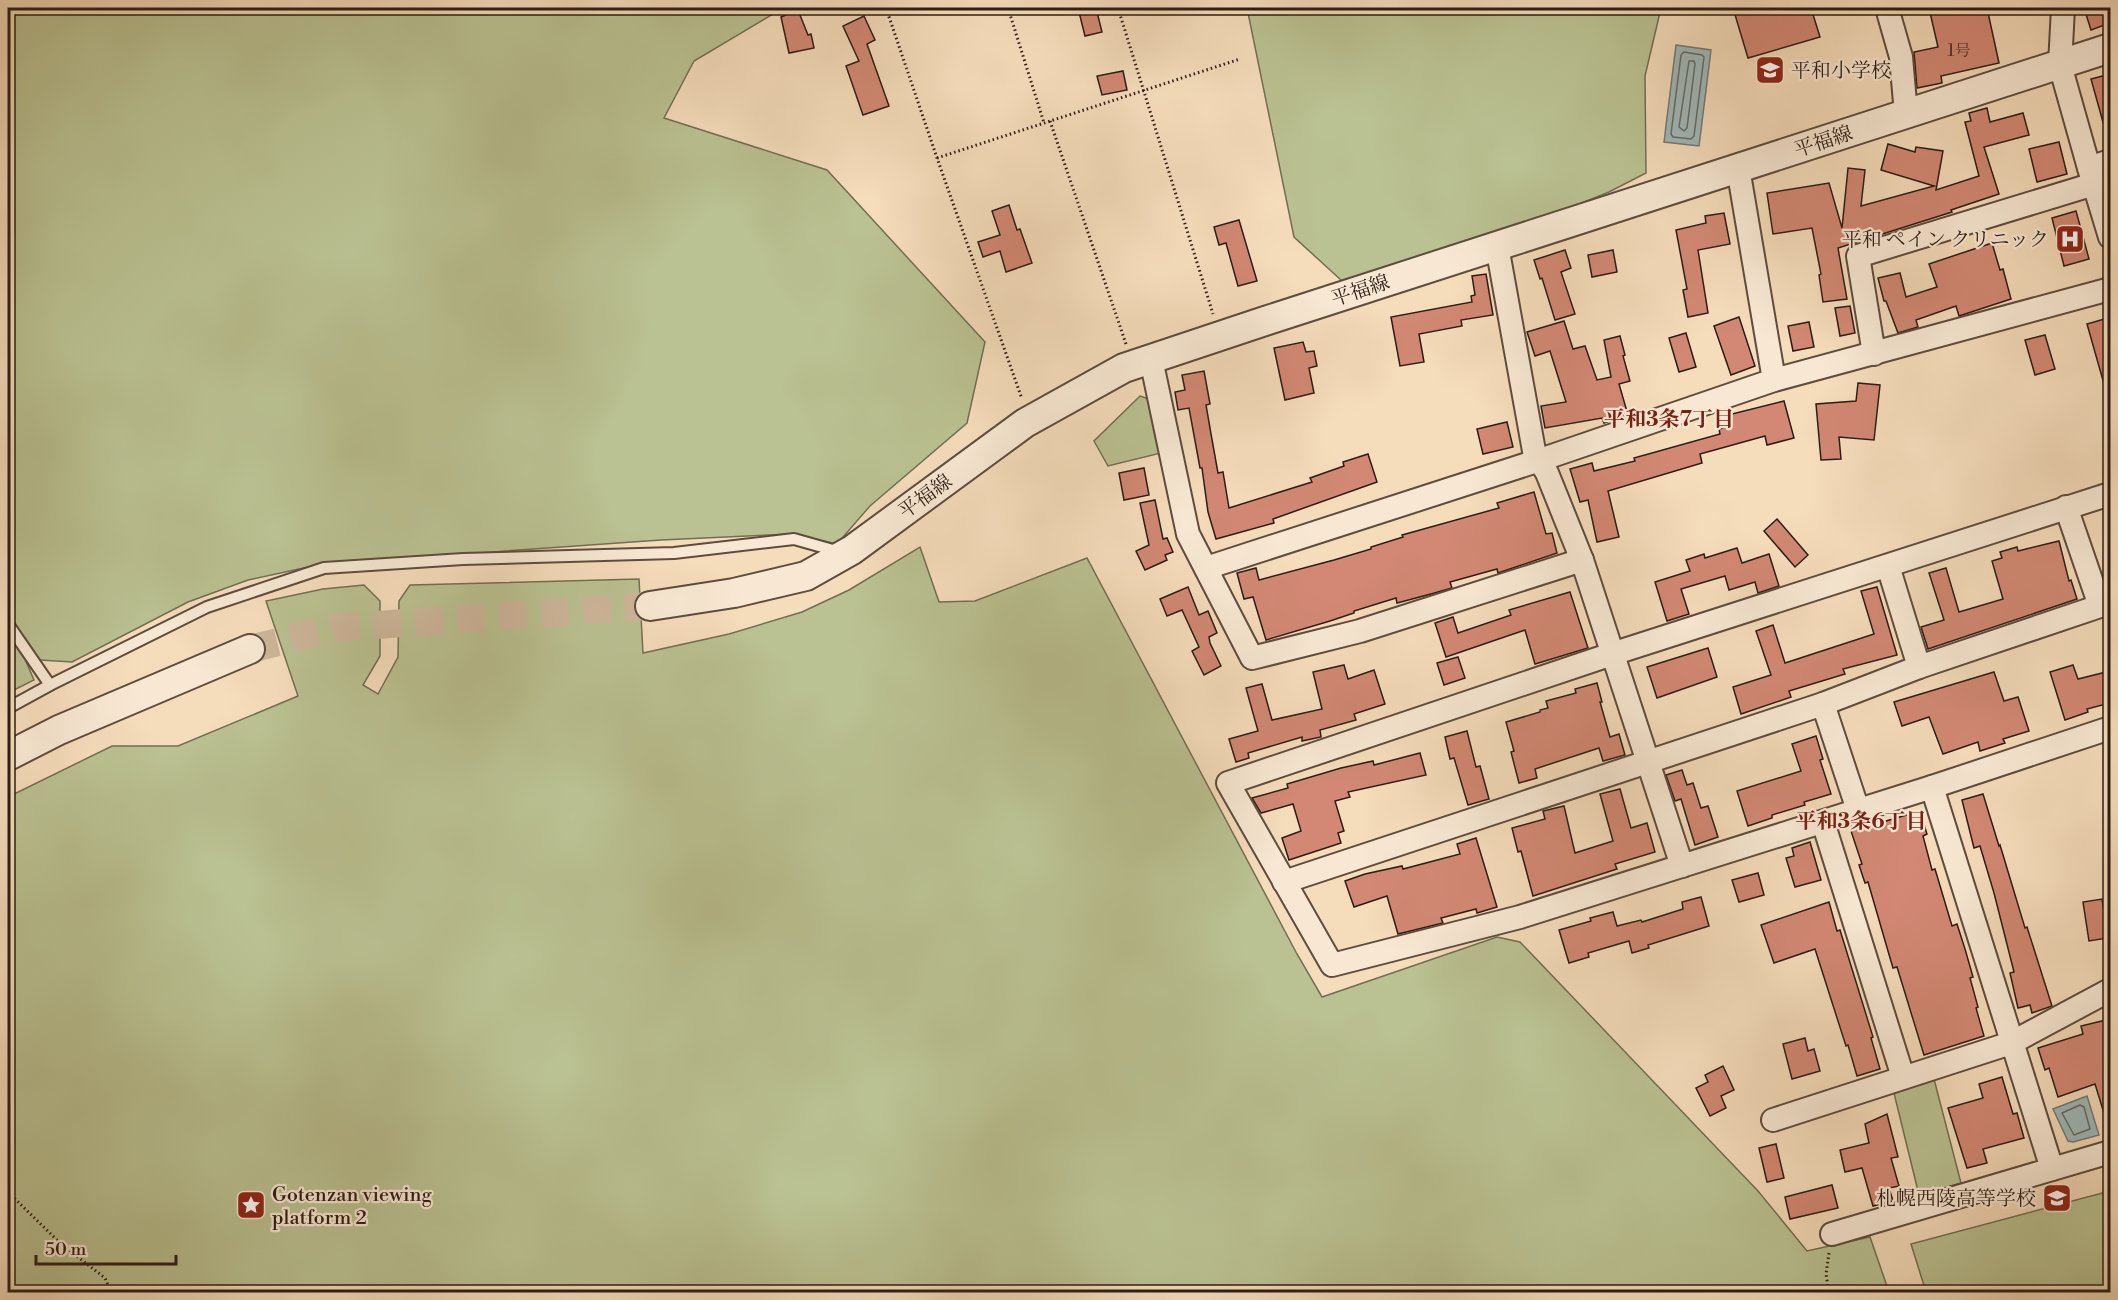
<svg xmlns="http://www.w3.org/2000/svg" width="2118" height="1300" font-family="'Libre Bodoni','Noto Serif JP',serif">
  <rect width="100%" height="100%" fill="#f5dcbb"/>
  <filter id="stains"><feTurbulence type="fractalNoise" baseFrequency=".00333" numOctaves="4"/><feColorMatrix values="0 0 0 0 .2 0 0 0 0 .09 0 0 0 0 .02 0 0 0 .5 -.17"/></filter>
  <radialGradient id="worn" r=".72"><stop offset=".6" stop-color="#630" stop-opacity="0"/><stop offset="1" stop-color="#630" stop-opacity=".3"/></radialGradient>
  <g fill="#bac192" stroke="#736e53" stroke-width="1.5">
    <polygon points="8,8 783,8 694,61 664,118 827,170 985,342 967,423 870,506 837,544 791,534 661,540 322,564 248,580 188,602 72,662 25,659 34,680 8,693"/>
    <polygon points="1247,8 1661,8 1645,76 1646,173 1609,192 1545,218 1342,281 1294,237"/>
    <polygon points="1140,396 1152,400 1161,453 1108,466 1094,441"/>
    <polygon points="920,547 939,602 975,601 1087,558 1297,954 1322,997 1497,937 1520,942 1758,1191 1807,1251 1870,1237 1889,1292 8,1292 8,797 112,746 178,746 298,696 266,601 323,589 364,585 380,601 380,656 363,685 378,694 398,657 399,601 410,585 639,579 643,653 729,634 802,612 849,590"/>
    <polygon points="1934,1079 1961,1183 1919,1195 1893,1089"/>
    <polygon points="2110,1191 2110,1292 1926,1292 1911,1244"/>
  </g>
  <g fill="#a0b9ba" stroke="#727a78" stroke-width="1.5">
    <polygon points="1676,45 1711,50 1699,146 1664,142"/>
    <polygon points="2087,1096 2099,1135 2073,1142 2068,1141 2053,1109"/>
  </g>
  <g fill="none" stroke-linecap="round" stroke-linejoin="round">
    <g stroke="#666a67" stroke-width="1.5">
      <polygon points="1684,52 1702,55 1704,57 1694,136 1691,139 1673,137 1671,134 1681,55"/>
      <polygon points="1689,61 1694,61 1695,64 1687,128 1684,131 1679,127"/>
      <polygon points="2080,1105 2084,1107 2090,1129 2074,1135 2062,1113"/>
    </g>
  </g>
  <g fill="#d28874" stroke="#2c1c14" stroke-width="1.5">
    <polygon points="1078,8 1096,8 1102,32 1085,36"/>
    <polygon points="1733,8 1811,8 1820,37 1748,58"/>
    <polygon points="1929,8 1987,8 1999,63 1941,76 1942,83 1917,88 1914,52 1938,47"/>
    <polygon points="2084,8 2110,8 2110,23 2091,30"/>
    <polygon points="798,10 808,35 811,34 814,48 789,53 781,17"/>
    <polygon points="864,16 875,40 867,44 889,106 863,115 846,66 859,61 843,26"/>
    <polygon points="1123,71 1127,90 1102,95 1097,76"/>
    <polygon points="2110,74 2110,133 2106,133 2091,79"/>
    <polygon points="1987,108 1990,122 2023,113 2029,135 1984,147 1999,194 1951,210 1952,212 1838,248 1847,299 1823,302 1819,275 1821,274 1812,228 1773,234 1767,193 1829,183 1842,228 1848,168 1865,170 1861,206 1934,186 1881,170 1888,144 1915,152 1916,147 1943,151 1936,190 1979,176 1965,122 1971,121 1969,113"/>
    <polygon points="2059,142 2067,174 2037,182 2029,149"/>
    <polygon points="1009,205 1017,230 1020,229 1032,263 1006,272 1000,251 983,257 978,242 1000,235 992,211"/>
    <polygon points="2076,211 2089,259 2064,266 2052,218"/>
    <polygon points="1724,213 1730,244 1698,250 1708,313 1688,317 1683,290 1687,289 1676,230 1706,223 1705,216"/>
    <polygon points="1239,220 1257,281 1238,286 1226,243 1219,245 1214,227"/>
    <polygon points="1992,243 2000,270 2003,269 2011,299 1959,316 1956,306 1916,320 1918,327 1898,333 1886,301 1884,301 1878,278 1900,273 1906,297 1937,287 1929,264"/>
    <polygon points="1565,250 1571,268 1561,272 1575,314 1555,320 1542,278 1540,279 1534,260"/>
    <polygon points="1613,250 1617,272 1592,277 1588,255"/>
    <polygon points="1486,274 1493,315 1461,320 1462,326 1419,334 1424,362 1400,366 1391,317 1472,302 1471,296 1475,295 1472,276"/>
    <polygon points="1850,306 1855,333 1840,336 1835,308"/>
    <polygon points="1739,317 1755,366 1731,375 1714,326"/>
    <polygon points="2108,318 2110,329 2110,390 2106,391 2087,324"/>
    <polygon points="1564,321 1573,349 1585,346 1597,380 1611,377 1604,340 1620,336 1625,355 1623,356 1630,381 1619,384 1628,415 1604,423 1602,418 1545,428 1541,406 1566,402 1550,351 1535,356 1527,332"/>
    <polygon points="1809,322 1814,347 1793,351 1788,326"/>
    <polygon points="1686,333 1696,367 1679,372 1669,338"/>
    <polygon points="2045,335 2055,369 2035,375 2025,340"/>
    <polygon points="1303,342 1306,352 1314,351 1317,366 1309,368 1314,393 1285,400 1274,348"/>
    <polygon points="1204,371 1210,404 1206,405 1211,434 1218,473 1223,472 1229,508 1312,482 1310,478 1344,466 1343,462 1368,454 1377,482 1273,519 1274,523 1216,539 1208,512 1202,468 1200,468 1189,408 1178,410 1175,392 1185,390 1182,375"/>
    <polygon points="1858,383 1880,385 1874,440 1839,437 1841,459 1821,460 1816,404 1856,401"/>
    <polygon points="1784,401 1794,438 1767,445 1765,436 1700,454 1702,463 1608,491 1619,537 1597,542 1588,500 1580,502 1570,469 1592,463 1594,471 1635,461 1634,458 1720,434 1719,429 1727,427 1724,416"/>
    <polygon points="1507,422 1513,447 1483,454 1477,429"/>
    <polygon points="1144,468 1149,495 1124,500 1119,473"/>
    <polygon points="1534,492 1546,534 1552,533 1557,553 1498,573 1497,569 1450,582 1452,588 1431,594 1397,603 1396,598 1354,611 1354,613 1330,621 1266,640 1253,597 1244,599 1237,573 1256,568 1259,580 1334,560 1371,549 1371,547 1403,537 1402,535 1499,508 1497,503"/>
    <polygon points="1155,500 1163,539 1167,538 1173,552 1165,555 1167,560 1145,570 1136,551 1149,545 1140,503"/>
    <polygon points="1777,519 1808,555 1795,567 1764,531"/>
    <polygon points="2059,541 2069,581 2071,580 2077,599 1928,649 1921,627 1944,620 1929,573 1946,568 1959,612 2003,599 1992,561 2002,558 2000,552 2017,547 2018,551"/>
    <polygon points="1737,548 1742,563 1769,554 1779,586 1758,593 1755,582 1729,590 1725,576 1681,589 1689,614 1667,621 1655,582 1690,571 1686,560 1704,554 1705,558"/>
    <polygon points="1188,587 1199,615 1208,611 1217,633 1209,637 1210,643 1221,666 1204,675 1192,651 1199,647 1182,610 1167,616 1160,599"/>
    <polygon points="1877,587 1897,655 1843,669 1845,674 1789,691 1791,697 1741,714 1733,687 1771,675 1756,631 1773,625 1785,663 1874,634 1861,591"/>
    <polygon points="1570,592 1588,648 1535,664 1525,630 1446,657 1435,623 1453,617 1458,633 1511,615 1509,610"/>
    <polygon points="1708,648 1717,677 1657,698 1647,667"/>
    <polygon points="1458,657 1465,678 1444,685 1437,663"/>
    <polygon points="1344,665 1348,679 1374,670 1385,704 1354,714 1356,720 1320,730 1321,737 1302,741 1302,737 1248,753 1249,758 1236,762 1229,739 1258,731 1246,688 1262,684 1272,720 1322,709 1313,672"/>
    <polygon points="2073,665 2078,679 2110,671 2110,703 2087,709 2088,712 2065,720 2050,672"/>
    <polygon points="1994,672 2004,701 2018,697 2029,731 2003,739 2005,743 1980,751 1978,742 1943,754 1929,717 1902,726 1894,702"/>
    <polygon points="1597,683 1602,702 1600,702 1610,737 1619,734 1625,755 1603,761 1599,748 1535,769 1537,778 1519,783 1511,752 1514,751 1506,722 1540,712 1540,710 1548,708 1546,701 1576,693 1575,689"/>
    <polygon points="1467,731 1476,767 1480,766 1489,799 1468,805 1454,758 1450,759 1445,737"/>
    <polygon points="1816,736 1823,759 1820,760 1831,794 1804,802 1805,805 1772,815 1772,818 1748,826 1737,791 1801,771 1792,744"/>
    <polygon points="1420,753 1426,775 1348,792 1350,797 1335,801 1344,831 1338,833 1341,843 1289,860 1282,838 1301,831 1293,804 1261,813 1252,798 1288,788 1287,784 1341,768 1373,761 1374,765"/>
    <polygon points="1682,770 1687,785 1693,783 1701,808 1708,806 1718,837 1695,845 1681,799 1675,801 1666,775"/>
    <polygon points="1620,789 1631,828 1647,823 1655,852 1615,864 1617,869 1533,896 1521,851 1518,852 1512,828 1545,819 1543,811 1564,806 1575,853 1613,841 1600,794"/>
    <polygon points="1983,794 1999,846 2000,845 2025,928 2027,927 2052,1006 2032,1013 2030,1005 2018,1008 2010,973 2014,972 1994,893 1980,846 1974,848 1962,800"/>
    <polygon points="1920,811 1927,834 1923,836 1932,870 1935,869 1952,926 1957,924 1965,949 1973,977 1970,978 1978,1007 1976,1008 1984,1036 1924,1055 1897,967 1893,968 1888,951 1868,882 1865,883 1859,865 1862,864 1850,828 1875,820 1876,824"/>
    <polygon points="1476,838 1497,907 1477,913 1476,909 1441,918 1443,923 1398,934 1387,896 1354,907 1345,881 1365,874 1402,866 1403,869 1460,854 1457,844"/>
    <polygon points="1810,842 1821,880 1795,887 1786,858 1794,856 1792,848"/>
    <polygon points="1758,873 1764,895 1739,902 1732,880"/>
    <polygon points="1701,897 1709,926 1648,945 1649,948 1632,953 1629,941 1588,953 1589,957 1569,963 1559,930 1591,921 1590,918 1613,912 1617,926 1641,920 1642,922 1683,909 1682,902"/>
    <polygon points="2102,899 2108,938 2089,941 2083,902"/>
    <polygon points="1829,902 1837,931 1840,930 1873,1037 1871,1038 1880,1069 1857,1076 1848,1045 1846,1046 1815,949 1774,963 1761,925"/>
    <polygon points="2106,1020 2110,1040 2110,1123 2107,1123 2095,1084 2058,1097 2049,1068 2045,1070 2038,1048 2083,1034 2081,1026"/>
    <polygon points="1805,1038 1808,1051 1814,1049 1820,1071 1792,1079 1783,1044"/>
    <polygon points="1723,1066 1734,1090 1721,1096 1726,1108 1710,1116 1696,1088 1708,1082 1705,1075"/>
    <polygon points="2002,1077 2013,1114 2017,1113 2024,1138 1983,1149 1987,1163 1967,1168 1948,1108 1983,1098 1979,1084"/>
    <polygon points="1887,1114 1898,1157 1891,1158 1899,1186 1889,1188 1893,1201 1873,1206 1862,1168 1845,1172 1840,1150 1869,1143 1865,1124"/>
    <polygon points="1776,1144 1784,1178 1767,1182 1759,1148"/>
    <polygon points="1832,1185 1838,1208 1790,1219 1785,1197"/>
  </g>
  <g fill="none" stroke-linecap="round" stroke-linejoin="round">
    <polyline stroke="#cdb69a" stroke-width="28" stroke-dasharray="28 14" stroke-linecap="butt" points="250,649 334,628 650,606"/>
    <g stroke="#5e4c3e" stroke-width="14">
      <g id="service">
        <polyline points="8,624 50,685"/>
        <polyline points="8,708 50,685 207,607 324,568 463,559 674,553 794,539 840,552"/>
      </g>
    </g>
    <g stroke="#5e4c3e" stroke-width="26">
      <g id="minor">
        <polyline points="1887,8 1901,57 1906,114"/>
        <polyline points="2063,8 2060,65 2089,168 2110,237"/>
        <polyline points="1738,168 1774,380"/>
        <polyline points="2089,168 2110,161"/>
        <polyline points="1497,246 1534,451 1547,473 1582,560 1682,866"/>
        <polyline points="1874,354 1858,256 2094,184"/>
        <polyline points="1151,359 1188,534 1252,658 1360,631 1582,560"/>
        <polyline points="2110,494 1612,654 1228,783 1332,965 1520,917 1932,787 2110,728"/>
        <polyline points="1888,566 1919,667"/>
        <polyline points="1206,568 1540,460 1774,380 2110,289"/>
        <polyline points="1823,704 1858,810"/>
        <polyline points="1932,787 2052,1169"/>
        <polyline points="1823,822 1903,1077"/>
        <polyline points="1284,882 1823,704 1919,667 2100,606 2066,507"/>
        <polyline points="1773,1120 2011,1043 2110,990"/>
        <polyline points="1832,1234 2110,1152"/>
      </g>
    </g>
    <g stroke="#5e4c3e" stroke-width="32">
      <g id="tertiary">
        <polyline points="650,606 734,593 806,576 852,550 1025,423 1124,368 1265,321 2110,48"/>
        <polyline points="8,756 59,730 250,649"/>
      </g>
    </g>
    <g stroke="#2c1c14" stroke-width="3" stroke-dasharray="1.5 3" stroke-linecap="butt">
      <polyline points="886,8 937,158 1022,399"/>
      <polyline points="1008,8 1044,123"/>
      <polyline points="1118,8 1213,314"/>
      <polyline points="1050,121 1126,344"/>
      <polyline points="937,158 1240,59"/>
      <polyline points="8,1192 61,1244 105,1278 111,1292"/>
      <polyline points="1829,1253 1826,1274 1829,1292"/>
    </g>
    <use href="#service" stroke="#f8e8d3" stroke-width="10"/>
    <use href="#minor" stroke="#f8e8d3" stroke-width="22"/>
    <use href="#tertiary" stroke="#f8e8d3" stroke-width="28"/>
  </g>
  <defs>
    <g id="school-square" transform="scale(1.5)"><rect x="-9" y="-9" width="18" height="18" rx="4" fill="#8f2418" stroke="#f8e8d3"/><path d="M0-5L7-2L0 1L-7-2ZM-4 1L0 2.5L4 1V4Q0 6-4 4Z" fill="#fff"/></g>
    <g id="hospital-square" transform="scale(1.5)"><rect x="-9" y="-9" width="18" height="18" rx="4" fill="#8f2418" stroke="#f8e8d3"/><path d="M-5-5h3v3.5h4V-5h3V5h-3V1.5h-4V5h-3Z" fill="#fff"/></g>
    <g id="sight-square" transform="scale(1.5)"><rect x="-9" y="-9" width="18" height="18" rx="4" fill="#8f2418" stroke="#f8e8d3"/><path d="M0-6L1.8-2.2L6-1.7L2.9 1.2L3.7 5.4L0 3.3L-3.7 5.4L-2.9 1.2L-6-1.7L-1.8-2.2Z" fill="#fff"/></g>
  </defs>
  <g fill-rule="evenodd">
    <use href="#school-square" x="1770" y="70"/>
    <use href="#hospital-square" x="2070" y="239"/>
    <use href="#school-square" x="2057" y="1198"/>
    <use href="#sight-square" x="251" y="1205"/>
  </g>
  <g text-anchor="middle" stroke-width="4.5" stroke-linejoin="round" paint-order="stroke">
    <g font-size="16" fill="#56372c">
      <text x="1959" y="56">1号</text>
    </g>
    <g font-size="20" fill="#2c1c14" stroke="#f8e8d3" text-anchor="start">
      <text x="1791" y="77">平和小学校</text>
      <text x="2049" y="246" text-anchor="end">平和 ペイン クリニック</text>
      <text x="272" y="1201">Gotenzan viewing<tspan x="272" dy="23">platform 2</tspan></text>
      <text x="2036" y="1205" text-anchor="end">札幌西陵高等学校</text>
    </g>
    <g font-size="20" fill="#2c1c14" stroke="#f8e8d3">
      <text transform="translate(1823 141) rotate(-18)" y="7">平福線</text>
      <text transform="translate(1360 290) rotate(-18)" y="7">平福線</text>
      <text transform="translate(925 496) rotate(-36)" y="7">平福線</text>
    </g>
    <g font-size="21" font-weight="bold" fill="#7a1f14" stroke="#f8e8d3">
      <text x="1669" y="426">平和3条7丁目</text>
      <text x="1861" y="828">平和3条6丁目</text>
    </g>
  </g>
  <rect width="2118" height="1300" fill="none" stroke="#f5dcbb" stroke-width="30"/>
  <rect x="9" y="9" width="2100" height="1282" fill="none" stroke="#2c1c14" stroke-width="3"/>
  <rect x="15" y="15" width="2088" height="1270" fill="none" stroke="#2c1c14" stroke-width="1.5"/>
  <path d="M36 1255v9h140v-9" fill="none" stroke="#2c1c14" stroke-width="3"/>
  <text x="45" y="1255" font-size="18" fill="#2c1c14" stroke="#f8e8d3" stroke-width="4.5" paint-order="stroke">50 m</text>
  <rect width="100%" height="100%" filter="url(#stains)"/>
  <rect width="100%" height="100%" fill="url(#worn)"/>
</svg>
